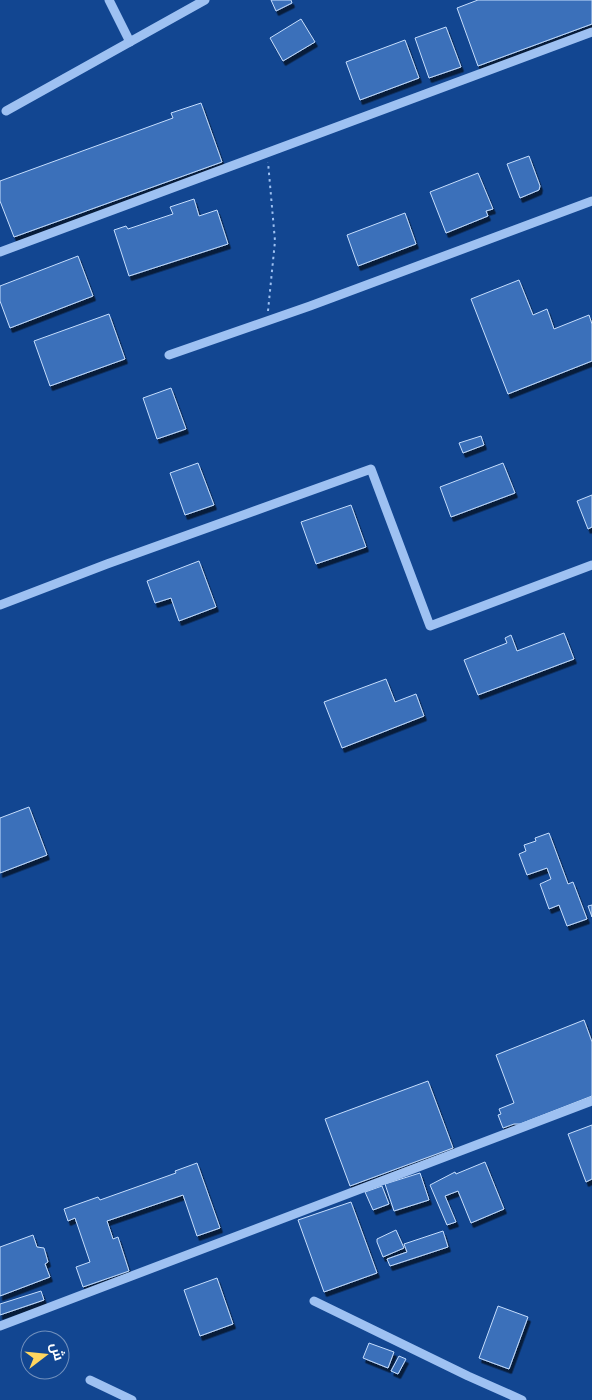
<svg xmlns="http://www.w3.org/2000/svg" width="592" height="1400" font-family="Roboto,Cairo,sans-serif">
  <defs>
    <filter id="shadow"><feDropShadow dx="2.5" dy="4.5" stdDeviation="0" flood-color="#0009"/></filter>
  </defs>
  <rect width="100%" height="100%" fill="#124691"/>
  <g fill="#3a70ba" stroke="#c5ddfd" filter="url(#shadow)">
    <polygon points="271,0 291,0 292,3 276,11"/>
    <polygon points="478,0 592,0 592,24 478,66 457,8"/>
    <polygon points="301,19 315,42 283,61 270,38"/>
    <polygon points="446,27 461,67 429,78 415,38"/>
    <polygon points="405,40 419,78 360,100 346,62"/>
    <polygon points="201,103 222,162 14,237 0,201 0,181 173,118 171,113"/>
    <polygon points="529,156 540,186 539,190 520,198 507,164"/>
    <polygon points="478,173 493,209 486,211 488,216 446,233 430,192"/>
    <polygon points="194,199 199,216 217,210 228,244 129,276 114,230 126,226 128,229 173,214 170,207"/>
    <polygon points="405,213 416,244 358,266 347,235"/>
    <polygon points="78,256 93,296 10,328 0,301 0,286"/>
    <polygon points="519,280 533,315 547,309 554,329 589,315 592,324 592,361 508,394 471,299"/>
    <polygon points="109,314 125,359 50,386 34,341"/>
    <polygon points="171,388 186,429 157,439 143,398"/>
    <polygon points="481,436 484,445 463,453 459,443"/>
    <polygon points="198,463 214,505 185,515 170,473"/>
    <polygon points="503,463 515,493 451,517 440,487"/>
    <polygon points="592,495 592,527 588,529 577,501"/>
    <polygon points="351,505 366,547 316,564 301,522"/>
    <polygon points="199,561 216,607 179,621 171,598 155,603 147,581"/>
    <polygon points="564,633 574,659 478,695 464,660 507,643 505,638 511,635 517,651"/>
    <polygon points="386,679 395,702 416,694 424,716 342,748 324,702"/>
    <polygon points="29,807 47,855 0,873 0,818"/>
    <polygon points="549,833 568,884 573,882 587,919 567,926 559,905 549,909 540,884 551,879 547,868 527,875 519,854 526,851 524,845 536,841 535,838"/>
    <polygon points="592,905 592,917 588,906"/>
    <polygon points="584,1020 592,1042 592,1096 520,1124 514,1124 503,1128 498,1115 501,1114 499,1109 514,1103 496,1055"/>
    <polygon points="428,1081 453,1148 350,1186 325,1119"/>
    <polygon points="592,1125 592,1179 586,1182 568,1134"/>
    <polygon points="485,1162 504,1209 471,1223 458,1191 445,1196 456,1222 447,1225 430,1185 455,1172 456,1174"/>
    <polygon points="197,1163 220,1228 197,1236 183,1195 107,1221 113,1239 118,1237 129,1271 83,1287 76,1267 90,1262 75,1218 68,1221 64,1209 98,1197 100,1200 176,1173 175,1171"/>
    <polygon points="420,1173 429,1200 394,1211 385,1184"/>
    <polygon points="382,1186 389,1204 373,1210 365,1192"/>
    <polygon points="351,1202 377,1273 324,1292 298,1220"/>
    <polygon points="396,1230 404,1248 383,1257 377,1242 377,1239"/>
    <polygon points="443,1231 448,1247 390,1266 387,1259 407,1252 404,1244"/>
    <polygon points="33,1235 37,1247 44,1248 48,1262 45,1264 50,1277 0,1296 0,1247"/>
    <polygon points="217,1278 233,1324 200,1336 184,1290"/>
    <polygon points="41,1291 44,1300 0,1315 0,1304"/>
    <polygon points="498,1306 528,1317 509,1369 479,1358"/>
    <polygon points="369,1343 394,1352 388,1368 363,1358"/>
    <polygon points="399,1356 406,1359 398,1374 391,1371"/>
  </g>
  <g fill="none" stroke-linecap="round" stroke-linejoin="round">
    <polyline stroke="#9ec1f2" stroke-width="2" stroke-dasharray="2.5 4" stroke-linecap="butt" points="268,311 275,241 268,162"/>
    <g stroke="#9ec1f2" stroke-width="9">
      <polyline points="109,0 130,42"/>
      <polyline points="6,111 205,0"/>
      <polyline points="0,252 592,32"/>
      <polyline points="169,355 310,306 592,201"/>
      <polyline points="0,605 107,564 371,469 430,626 592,565"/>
      <polyline points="314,1301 468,1376 522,1400"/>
      <polyline points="0,1326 592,1101"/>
      <polyline points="90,1380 132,1400"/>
    </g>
  </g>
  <g transform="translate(45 1355) rotate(74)"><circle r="24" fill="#124691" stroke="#7190bd"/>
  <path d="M0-4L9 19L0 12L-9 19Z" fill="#ffd65f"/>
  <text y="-8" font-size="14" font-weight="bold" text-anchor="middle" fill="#ffffff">ش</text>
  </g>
</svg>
